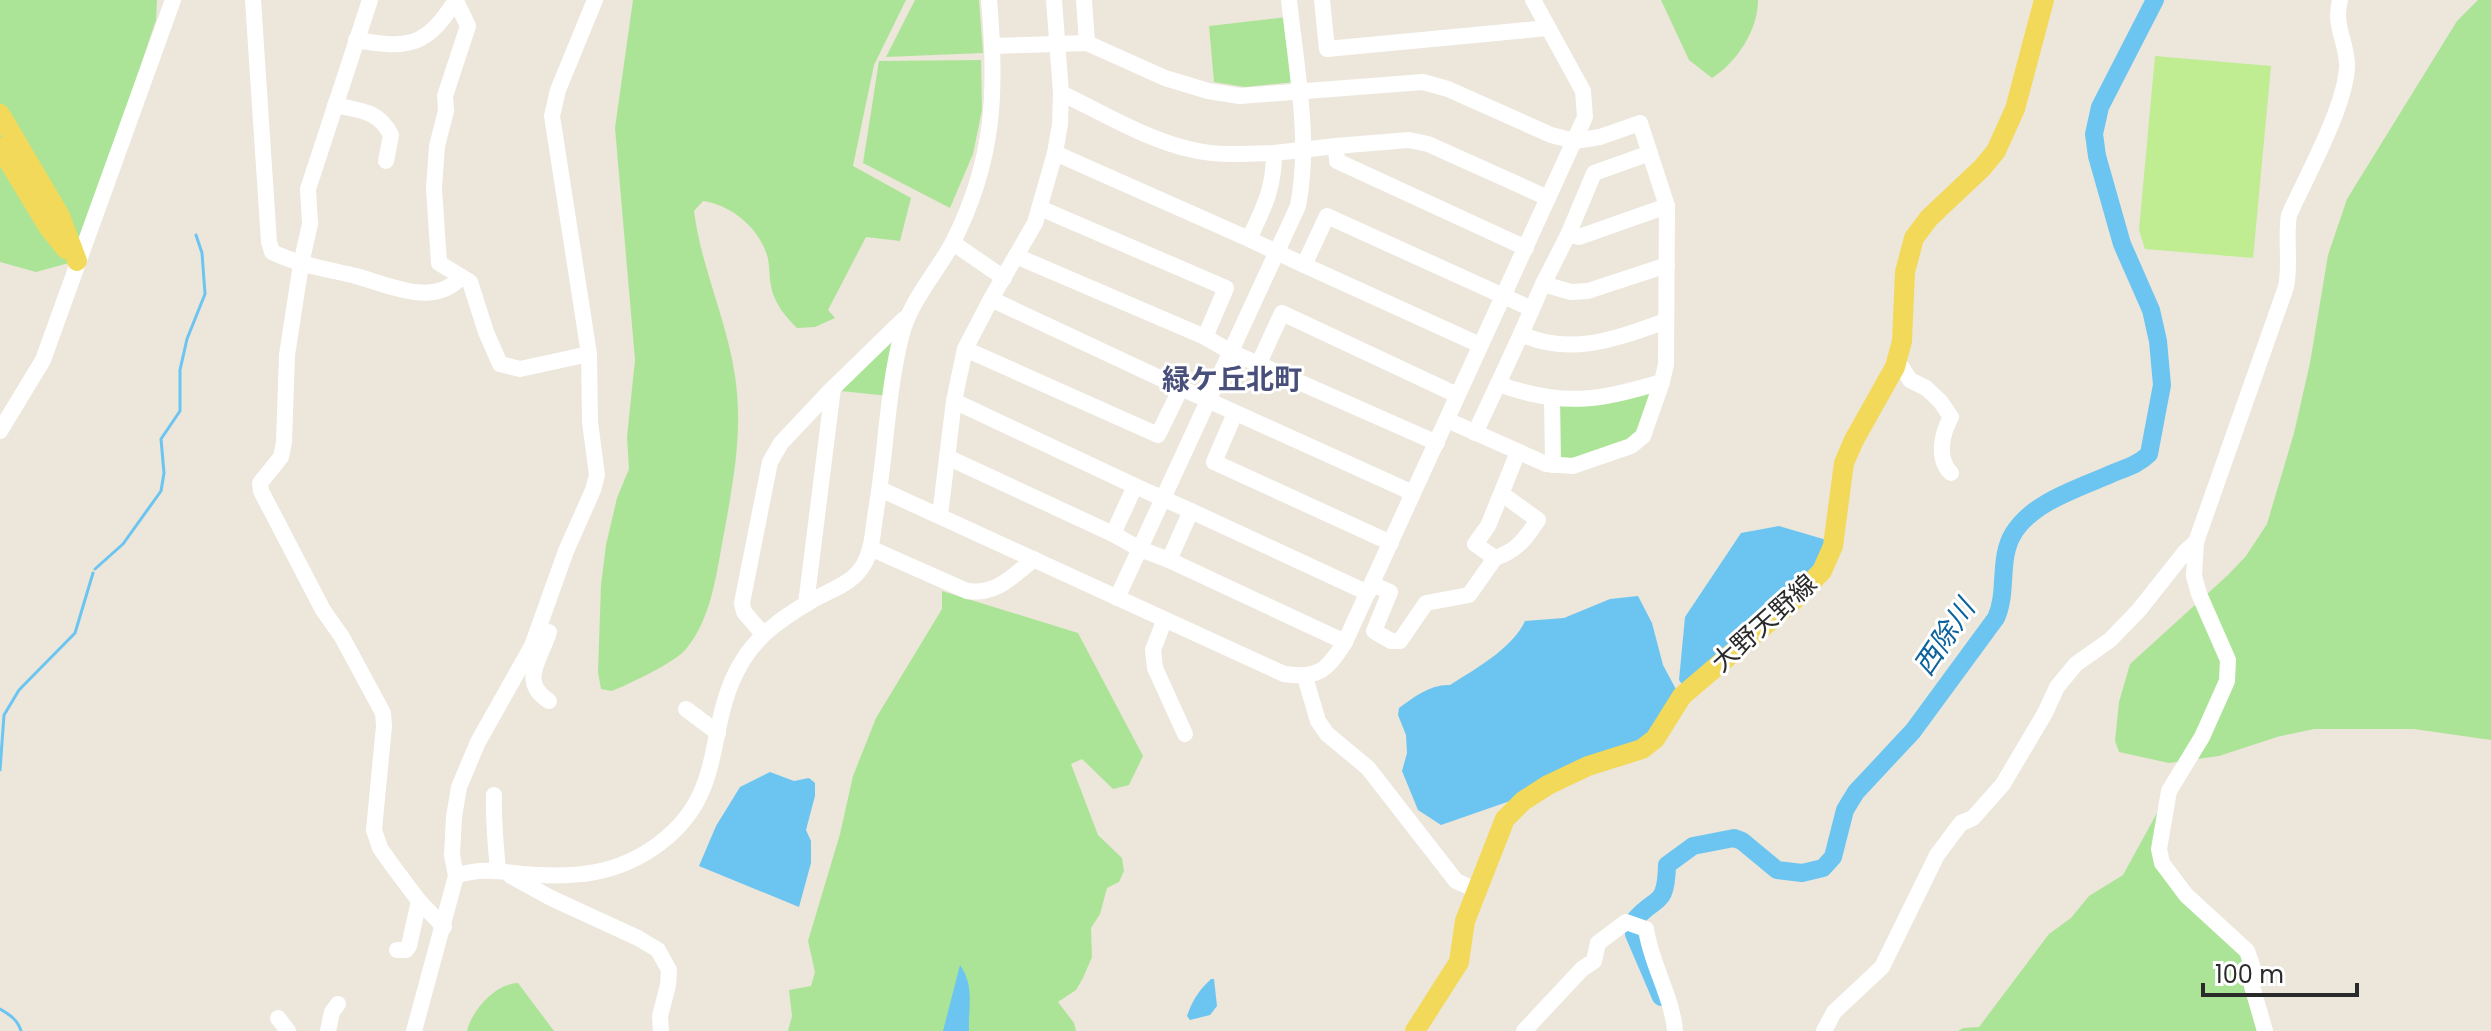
<svg xmlns="http://www.w3.org/2000/svg" width="2491" height="1031" font-family="Poppins,'Noto Sans JP',sans-serif">
  <rect width="100%" height="100%" fill="#ece6db"/>
  <g fill="#ace497">
    <polygon points="0,0 157,0 156,20 87,223 69,263 36,272 0,262"/>
    <path d="M633,0H906L874,65L853,166L911,198L900,241L866,237L828,310L835,318L815,327L797,328C785,316 774,303 771,286C769,276 770,265 767,255C758,227 731,205 703,201L694,211C701,267 727,320 735,376C743,428 734,478 725,528C717,568 713,617 686,649C676,662 629,684 612,691L601,689L598,672L601,585L606,545L617,498L629,469L627,437L635,360L615,128Z"/>
    <polygon points="915,0 979,0 983,53 886,57"/>
    <path d="M1661,0H1758C1758,30 1737,62 1712,78L1689,60Z"/>
    <polygon points="2478,0 2491,0 2491,740 2414,729 2314,729 2277,737 2219,756 2169,763 2119,752 2115,741 2119,702 2130,664 2228,575 2246,556 2267,524 2294,433 2310,363 2328,255 2347,199 2457,21"/>
    <polygon points="1288,17 1295,82 1245,87 1214,82 1209,26"/>
    <polygon points="981,60 982,110 973,154 950,208 863,163 879,61"/>
    <polygon points="896,338 889,396 841,391 841,385"/>
    <polygon points="1659,385 1641,435 1558,464 1555,399"/>
    <polygon points="942,591 1078,633 1143,756 1129,785 1113,789 1082,759 1071,764 1098,835 1122,858 1124,871 1119,882 1107,888 1100,914 1091,928 1092,957 1083,978 1076,990 1058,1002 1074,1023 1076,1031 788,1031 792,1016 789,990 811,986 815,972 808,941 840,834 853,776 876,718 942,609"/>
    <polygon points="2169,791 2162,863 2242,946 2264,1031 1958,1031 1963,1028 1979,1027 2049,934 2071,918 2089,896 2123,875"/>
    <path d="M518,983L554,1031H467C472,1010 495,984 518,983Z"/>
  </g>
  <polygon fill="#c0ec92" points="2155,56 2271,66 2253,258 2145,249 2139,230"/>
  <g fill="#6cc5f1">
    <polygon points="1779,526 1830,541 1819,568 1684,687 1679,680 1685,617 1741,533"/>
    <path d="M1638,596L1652,623L1663,665L1678,693L1650,737L1510,801L1441,825L1418,810L1402,771L1407,753L1406,735L1398,715L1399,708C1414,697 1431,684 1450,685C1475,669 1512,649 1525,621L1564,618L1610,599Z"/>
    <polygon points="770,772 794,781 809,778 815,783 815,796 806,830 811,841 811,863 799,907 699,866 716,826 740,787"/>
    <path d="M960,965C975,986 968,1007 969,1031H943Z"/>
    <path d="M1211,979H1214L1217,1006L1210,1015L1190,1020L1187,1016C1192,1001 1199,990 1211,979Z"/>
  </g>
  <g fill="none" stroke-linecap="round" stroke-linejoin="round">
    <g stroke="#6cc5f1" stroke-width="3">
      <polyline points="95,569 123,544 161,491 164,473 161,439 180,411 180,370 187,339 205,294 202,253 196,235"/>
      <polyline points="0,770 4,715 19,690 75,633 93,573"/>
      <path d="M0,1009C9,1014 18,1020 21,1031"/>
    </g>
    <path stroke="#6cc5f1" stroke-width="18" d="M1661,997L1634,934L1633,922C1655,894 1666,910 1667,865L1693,846L1734,838L1742,841L1777,870L1802,873L1823,868L1833,857L1845,810L1856,792L1913,731L1996,618C2008,592 1998,559 2013,534C2032,502 2079,488 2111,474C2125,468 2138,465 2149,454L2162,385L2158,341L2151,310L2122,244L2097,156L2094,134L2100,107L2155,0"/>
    <g stroke="#fff" stroke-width="16">
      <path d="M253,0L269,242L272,252C299,265 327,269 356,276C389,285 434,308 461,277"/>
      <polyline points="370,0 308,189 310,224 301,264 287,355 284,442 281,457 260,483 261,491 323,610 342,637 383,713 384,726 374,830 380,848 392,865 419,901 444,927"/>
      <polyline points="1084,0 1087,43"/>
      <polyline points="1322,0 1327,49 1548,28"/>
      <polyline points="456,1 468,26 445,96 446,111 437,146 434,188 439,263 470,282 486,332 500,364 520,369 589,354"/>
      <path d="M356,40C409,49 426,47 456,0"/>
      <polyline points="993,46 1087,43 1165,78 1208,91 1240,96 1423,82 1448,89 1551,135 1575,141 1600,137 1640,123 1667,206 1666,364 1662,382 1643,436 1631,446 1573,466 1546,464 1447,420"/>
      <path d="M335,105C361,111 378,110 391,135L386,161"/>
      <path d="M1055,153L1249,239C1264,207 1274,189 1274,153C1247,154 1220,156 1193,150C1147,140 1103,113 1061,93"/>
      <polyline points="1274,153 1336,146"/>
      <polyline points="1650,153 1594,173 1568,235 1579,237 1667,206"/>
      <polyline points="1249,239 1304,265"/>
      <polyline points="953,243 1004,278"/>
      <polyline points="1526,248 1337,161 1336,146 1409,140 1428,144 1548,198"/>
      <polyline points="1016,256 1205,337 1226,288 1040,208"/>
      <polyline points="1543,284 1568,235"/>
      <path d="M1666,321C1618,338 1571,357 1521,334L1543,284L1571,292L1588,291L1667,265"/>
      <polyline points="1205,337 1231,352 1437,443"/>
      <polyline points="1480,345 1304,265 1327,216 1532,309"/>
      <polyline points="965,349 1158,435 1181,388 991,299"/>
      <path d="M1897,360L1910,380L1926,388L1940,401L1951,417C1942,433 1936,459 1951,473"/>
      <polyline points="1259,363 1282,313 1457,395"/>
      <polyline points="1498,384 1521,334"/>
      <polyline points="1181,388 1413,493"/>
      <polyline points="1552,398 1553,465"/>
      <polyline points="1235,413 1214,462 1391,543"/>
      <polyline points="0,431 43,360 173,0"/>
      <path d="M1475,433L1498,384C1564,407 1596,401 1662,382"/>
      <polyline points="947,457 1113,534 1135,486 954,401"/>
      <polyline points="1135,486 1191,511"/>
      <path d="M880,489L1284,674C1319,679 1327,670 1345,642L1585,117L1583,91L1533,0"/>
      <polyline points="940,515 954,401 965,349 991,299 1035,223 1055,153 1060,124 1061,93 1054,0"/>
      <polyline points="1113,534 1140,549 1169,560"/>
      <path d="M870,548L967,591C996,595 1012,577 1034,559"/>
      <path d="M1495,558C1517,551 1526,538 1538,520L1502,494"/>
      <polyline points="1372,584 1390,592 1374,631 1391,641 1400,641 1426,603 1469,595 1495,558 1475,544 1488,526 1518,452"/>
      <path d="M1117,598L1298,206C1311,139 1296,68 1289,0"/>
      <polyline points="806,604 833,388"/>
      <polyline points="1164,621 1153,650 1155,668 1185,734"/>
      <polyline points="763,634 744,612 742,603 770,462 781,443 830,391 904,319"/>
      <polyline points="1345,642 1169,560 1191,511 1368,593"/>
      <polyline points="1305,677 1318,721 1327,734 1368,768 1456,881 1478,891"/>
      <path d="M549,701C519,682 540,660 549,632"/>
      <polyline points="686,709 718,733"/>
      <path d="M494,795C493,820 496,846 498,871"/>
      <path d="M456,876C478,868 499,871 522,874C572,878 617,876 660,843C728,792 704,728 740,665C756,636 782,618 811,601C830,590 853,584 864,564C873,548 873,528 876,511C886,453 887,393 901,337C910,300 936,274 953,242C995,159 997,90 989,0"/>
      <polyline points="511,876 551,898 638,938 658,950 669,970 668,985 660,1016 661,1031"/>
      <polyline points="397,950 406,950 409,946 419,901"/>
      <polyline points="278,1018 288,1031"/>
      <polyline points="328,1031 332,1012 338,1004"/>
      <polyline points="414,1031 456,876 452,855 454,817 459,787 478,742 532,646 566,551 593,490 597,475 590,422 589,354 552,116 558,90 595,0"/>
      <path d="M1524,1031L1582,969L1594,961L1598,943L1626,922L1646,929C1651,964 1672,996 1675,1031"/>
      <polyline points="1824,1031 1834,1012 1882,967 1937,855 1961,823 1973,818 2003,784 2045,713 2057,687 2076,664 2110,640 2139,610 2185,552 2196,542"/>
      <path d="M2265,1031L2252,986V965L2247,951L2186,895L2162,863L2159,849L2169,791L2202,737L2227,681L2228,660L2199,594L2194,576L2196,542L2286,287C2291,263 2285,239 2289,215C2306,177 2346,106 2347,66C2347,41 2333,27 2340,0"/>
    </g>
    <g stroke="#f3d95a" stroke-width="20">
      <polyline points="0,114 60,216 77,261"/>
      <polyline points="0,147 49,228 66,249"/>
      <polyline points="1415,1031 1459,962 1465,921 1505,819 1523,801 1548,785 1588,766 1642,749 1655,739 1682,696 1792,602 1822,571 1833,546 1844,463 1854,440 1895,367 1902,341 1905,272 1914,238 1929,218 1982,168 1996,151 2015,109 2044,0"/>
    </g>
  </g>
  <g text-anchor="middle" stroke-width="6" stroke-linejoin="round" paint-order="stroke">
    <g font-size="26" fill="#2a2a2a" stroke="#fff">
      <text transform="translate(1764 623) rotate(-42)" y="9">大野天野線</text>
    </g>
    <g font-size="28" font-weight="bold" fill="#494f7b" stroke="#fff">
      <text x="1232" y="389">緑ケ丘北町</text>
    </g>
    <g font-size="28" font-style="italic" fill="#0b629d" stroke="#fff">
      <text transform="translate(1944 637) rotate(-56)" y="10">西除川</text>
    </g>
  </g>
  <path d="M2203 983v12h154v-12" fill="none" stroke="#2a2a2a" stroke-width="4"/>
  <text x="2215" y="983" font-size="24" fill="#2a2a2a" stroke="#ffffff" stroke-width="6" paint-order="stroke">100 m</text>
</svg>
